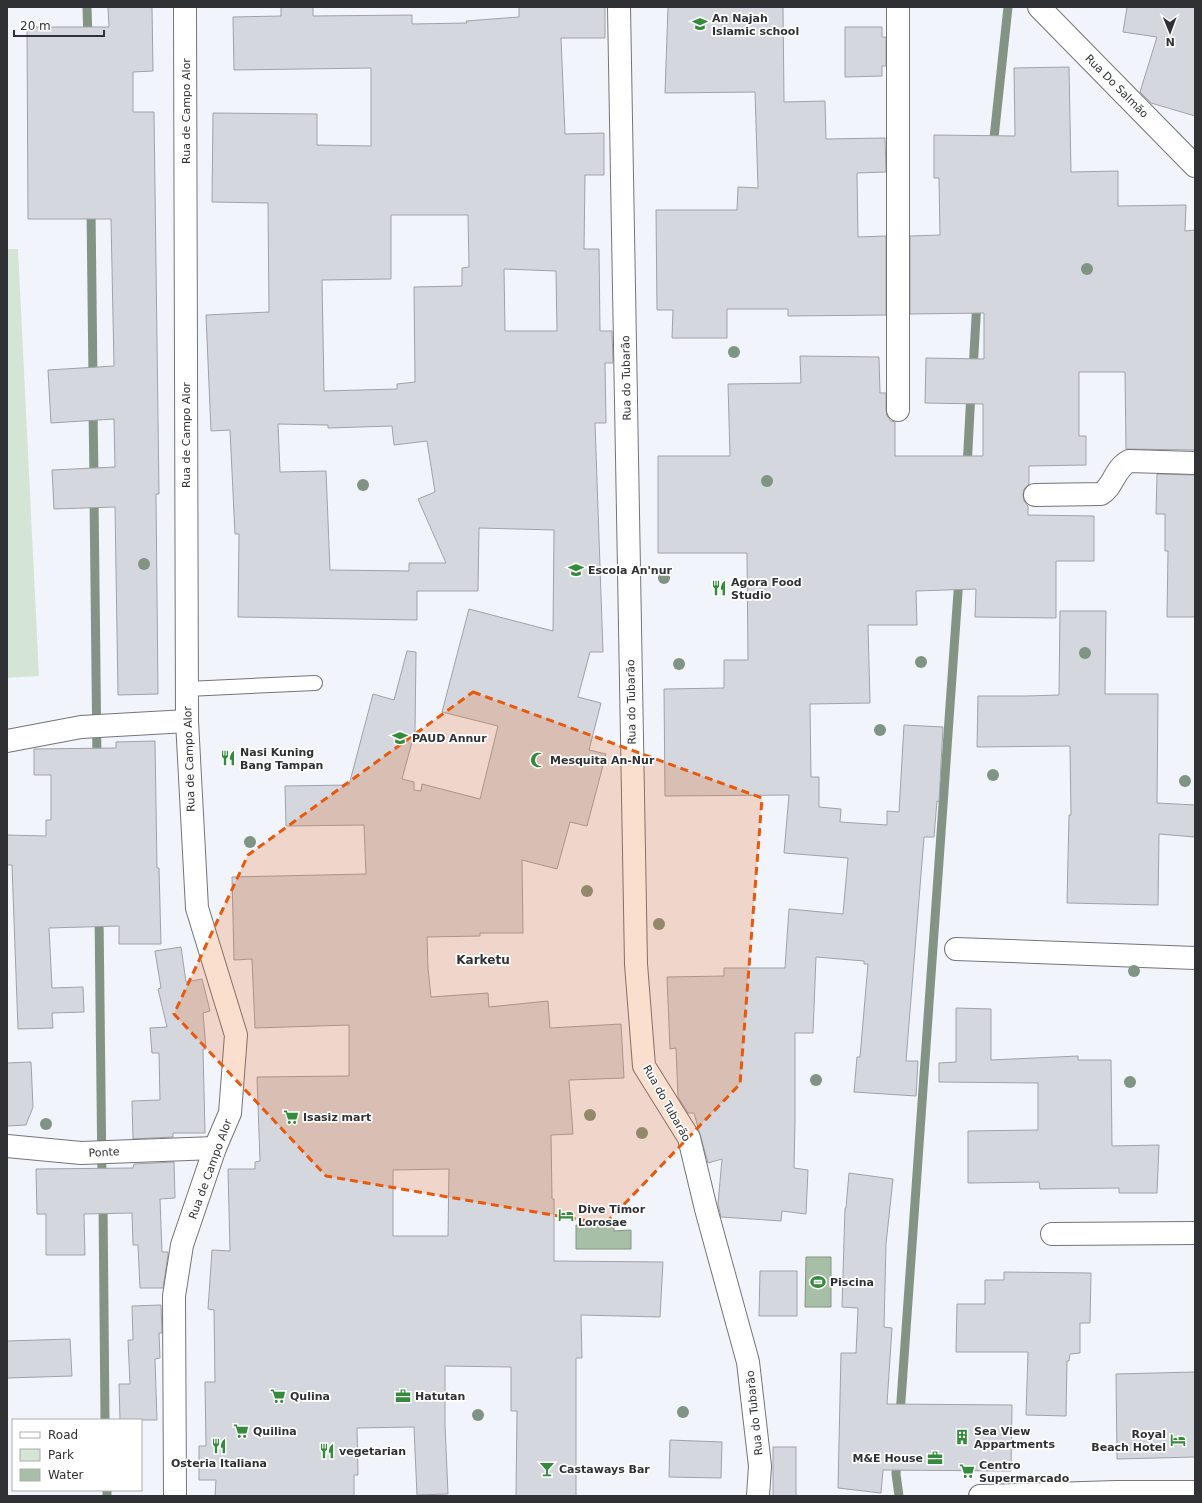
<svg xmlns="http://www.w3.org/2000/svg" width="1202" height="1503" font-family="'DejaVu Sans',sans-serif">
  <rect width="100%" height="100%" fill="#f2f4fb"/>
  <polygon fill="#d5e5d5" points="7,249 18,249 39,676 7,678"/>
  <g fill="#a7bea7" stroke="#839484">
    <polygon points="576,1225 614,1226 614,1231 631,1230 631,1249 576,1249"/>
    <polygon points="806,1257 831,1257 831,1307 805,1307"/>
  </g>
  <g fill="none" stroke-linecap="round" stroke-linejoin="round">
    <g stroke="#839484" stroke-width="9">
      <polyline points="87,7 88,40"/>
      <polyline points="993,147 1008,7"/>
      <polyline points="91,208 93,380"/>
      <polyline points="973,370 977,301"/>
      <polyline points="93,408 94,480"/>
      <polyline points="967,468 971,392"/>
      <polyline points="94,496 97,760"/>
      <polyline points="99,914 102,1179"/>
      <polyline points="103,1202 105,1420"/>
      <polyline points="900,1415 959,578"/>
      <polyline points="897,1458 896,1474 899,1496"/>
      <polyline points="107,1490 107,1496"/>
    </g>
  </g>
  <g fill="#d5d7de" stroke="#a1a2a9" fill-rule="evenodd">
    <polygon points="108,7 152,7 153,71 133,72 133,112 154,112 159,494 156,494 158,694 118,695 115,507 54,509 52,470 115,467 114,419 51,423 48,370 114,366 111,219 28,219 27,27 109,27"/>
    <path d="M281,7H313V16L412,15V24L467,23L466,21L519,17V7H605V38H561L565,134L604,133V175H585L584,249H599L600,331H612L613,363H605L606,423H595L603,652H590L578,697L601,703L589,750L606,754L587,826L570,822L557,869L522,860L523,933H480V936L427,937L428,968L431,997L488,993L489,1007L548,1001L550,1028L621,1024L624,1078L569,1080L573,1134L551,1135L552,1199H554V1261L663,1262L660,1317L581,1315L582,1358H576V1496H516L517,1411H511V1367L445,1366V1425L448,1494L417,1495L414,1427L357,1428L358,1475H354V1496H215L216,1480H199V1446H206L205,1382H215L214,1310L208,1309L212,1250L230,1251L228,1169H255V1162L260,1161L257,1077L349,1076V1025L255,1028L252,959L234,960L232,877L366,874L364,825L286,826L285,786L349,785L373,694L394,700L407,651L416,652L415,731L402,779L414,782V790L421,791L422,784L480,799L498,726L442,712L469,609L553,631L554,530L479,528L478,591H417V620L238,617L239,534H235L230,430L211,431L206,315L269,312L268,203L212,202L213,113L317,114V145L371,146V68L234,70L233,17L281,16ZM391,215H468L469,267L462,268V286L414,287L415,382L397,384V389L324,391L322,280L391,279ZM504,269L556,271L557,331H505ZM278,424L328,425V428L392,426L394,445L427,441L435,492L418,499L446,563H409V571L330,570L326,471L280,472ZM449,1169L448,1236H393V1170Z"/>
    <polygon points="668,7 783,7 784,102 825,101 826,139 885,138 886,172 857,173 858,237 886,236 886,315 788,316 788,309 727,309 727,338 672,338 673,310 657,310 656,210 737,210 738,187 758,188 755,92 665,93"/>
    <polygon points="1127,7 1195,7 1195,116 1151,103 1140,92 1157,37 1123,32"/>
    <polygon points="845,27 882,27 882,37 886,37 886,66 882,66 882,76 845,77"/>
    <polygon points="1069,67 1071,172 1118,171 1118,206 1186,205 1185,231 1195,230 1195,450 1126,449 1125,372 1079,372 1079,436 1086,436 1086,465 1029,466 1029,484 1024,489 1023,495 1024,501 1028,506 1028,515 1094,516 1094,561 1056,561 1056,618 975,617 976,589 916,591 917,625 868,625 870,703 810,704 811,777 819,777 819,807 841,809 840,822 887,825 887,811 899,812 904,725 943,727 939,802 937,801 934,837 924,837 906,1061 918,1061 916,1096 854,1092 857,1057 860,1057 868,964 864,964 864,961 816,957 813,1033 795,1033 795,1121 794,1168 808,1170 806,1214 782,1211 781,1221 721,1217 718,1204 722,1159 708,1163 694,1113 688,1113 678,1097 676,1048 670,1049 667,977 724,976 724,968 785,968 789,909 843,914 848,858 784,853 789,795 665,796 664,689 724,688 724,660 748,660 747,553 658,553 658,456 730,456 728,384 801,383 800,356 879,357 880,393 886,393 886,410 887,416 891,421 895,422 895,456 983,456 983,404 925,403 926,358 984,359 984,313 910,314 910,236 940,235 939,178 934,178 934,135 1015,136 1014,68"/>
    <polygon points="1157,474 1195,475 1195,617 1167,617 1168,551 1165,551 1165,514 1156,514"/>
    <polygon points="1060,611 1106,611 1105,694 1158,694 1157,803 1195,805 1195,837 1159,834 1158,905 1067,903 1069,815 1071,815 1070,746 977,747 978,696 1027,696 1059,695"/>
    <polygon points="155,741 157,868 159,868 161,944 119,944 119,926 49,928 52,988 83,987 84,1012 52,1013 53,1028 18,1029 12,865 7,865 7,835 46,836 46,820 51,820 51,775 34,775 34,749 116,748 116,742"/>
    <polygon points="181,947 186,982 202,979 210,1011 203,1013 206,1049 203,1049 205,1133 173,1133 173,1137 133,1139 132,1101 160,1100 159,1053 152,1053 150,1028 167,1027 158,989 161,988 155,951"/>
    <polygon points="956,1008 991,1009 991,1060 1078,1056 1078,1060 1111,1060 1112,1146 1159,1145 1157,1193 1119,1193 1119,1188 1040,1189 1039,1182 968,1183 968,1131 1038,1130 1038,1083 939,1082 939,1063 956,1062"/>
    <polygon points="31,1062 33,1107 26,1125 7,1126 7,1063"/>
    <polygon points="174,1162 175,1198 160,1199 162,1252 168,1252 168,1255 163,1288 140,1288 138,1245 133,1245 132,1213 84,1214 85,1255 46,1255 46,1214 37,1214 36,1169 133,1168 134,1164"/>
    <polygon points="849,1173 893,1179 886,1244 884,1327 892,1328 887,1404 1012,1405 1011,1471 883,1470 881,1493 838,1488 841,1353 856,1353 858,1308 842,1307 845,1208 846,1208"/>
    <polygon points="760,1271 797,1271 797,1316 759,1316"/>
    <polygon points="1004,1272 1091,1273 1090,1323 1080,1323 1080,1353 1070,1354 1069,1361 1067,1361 1066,1416 1026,1415 1028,1352 956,1352 957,1304 985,1304 985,1280 1004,1280"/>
    <polygon points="161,1305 162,1333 159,1333 160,1358 155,1359 157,1420 120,1420 119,1384 130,1384 128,1340 133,1340 132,1306"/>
    <polygon points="70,1339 72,1376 7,1378 7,1341"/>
    <polygon points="1195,1372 1195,1457 1117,1459 1116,1374"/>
    <polygon points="670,1440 722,1442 721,1478 669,1477"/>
    <rect x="773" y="1447" width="23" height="49"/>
  </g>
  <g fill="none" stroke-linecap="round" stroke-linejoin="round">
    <g stroke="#73757b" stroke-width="16">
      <polyline id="lane" points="187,689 315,683"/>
    </g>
    <g stroke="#73757b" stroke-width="24">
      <g id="street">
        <polyline points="898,7 898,410"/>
        <polyline points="1039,7 1195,166"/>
        <path d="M1035,495L1101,494C1114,486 1114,469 1129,461L1195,463"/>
        <polyline points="7,741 81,727 187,721"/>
        <polyline points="956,949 1195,958"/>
        <polyline points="7,1146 81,1153 215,1148"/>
        <polyline points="1052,1234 1195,1233"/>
        <polyline points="980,1496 1117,1492 1195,1492"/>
      </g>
    </g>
    <g stroke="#73757b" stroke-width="24">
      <g id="secondary">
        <polyline points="619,7 636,964 644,1066 689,1138 706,1209 748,1362 760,1466 758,1496"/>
        <polyline points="175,1496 174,1296 182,1245 215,1148 230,1113 236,1035 197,908 187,721 185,7"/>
      </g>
    </g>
    <use href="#lane" stroke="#fff" stroke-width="14"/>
    <use href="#street" stroke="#fff" stroke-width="22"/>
    <use href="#secondary" stroke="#fff" stroke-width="22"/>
  </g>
  <g fill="#809484">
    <circle cx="1087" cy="269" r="6"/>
    <circle cx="734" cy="352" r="6"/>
    <circle cx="767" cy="481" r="6"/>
    <circle cx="363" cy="485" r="6"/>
    <circle cx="144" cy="564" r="6"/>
    <circle cx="664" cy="578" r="6"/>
    <circle cx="1085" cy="653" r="6"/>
    <circle cx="921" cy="662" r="6"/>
    <circle cx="679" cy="664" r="6"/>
    <circle cx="880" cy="730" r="6"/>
    <circle cx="993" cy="775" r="6"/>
    <circle cx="1185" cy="781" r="6"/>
    <circle cx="250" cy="842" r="6"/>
    <circle cx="587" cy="891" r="6"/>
    <circle cx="659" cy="924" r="6"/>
    <circle cx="1134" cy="971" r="6"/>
    <circle cx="816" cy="1080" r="6"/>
    <circle cx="1130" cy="1082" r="6"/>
    <circle cx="590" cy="1115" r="6"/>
    <circle cx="46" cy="1124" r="6"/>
    <circle cx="642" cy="1133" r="6"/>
    <circle cx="683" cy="1412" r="6"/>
    <circle cx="478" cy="1415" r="6"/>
  </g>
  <path fill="#e8590c" fill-opacity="0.2" stroke="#e8590c" stroke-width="3" stroke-dasharray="8 5" stroke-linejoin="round" d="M473,692L762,798L740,1084L605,1224L326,1176L174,1014L248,855Z"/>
  <defs>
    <g id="school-bare" transform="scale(1.2)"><path d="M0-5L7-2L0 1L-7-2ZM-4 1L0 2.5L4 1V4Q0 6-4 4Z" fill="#338b3b" stroke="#fff" stroke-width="2.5" paint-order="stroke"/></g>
    <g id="restaurant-bare" transform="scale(1.2)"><path d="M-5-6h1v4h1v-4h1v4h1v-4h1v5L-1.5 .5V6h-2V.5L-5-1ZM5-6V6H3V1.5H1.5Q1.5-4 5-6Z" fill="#338b3b" stroke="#fff" stroke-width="2.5" paint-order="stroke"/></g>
    <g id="mosque-bare" transform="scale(1.2)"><path d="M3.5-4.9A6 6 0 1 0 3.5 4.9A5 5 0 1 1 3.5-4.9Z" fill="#338b3b" stroke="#fff" stroke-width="2.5" paint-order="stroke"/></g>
    <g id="supermarket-bare" transform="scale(1.2)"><path d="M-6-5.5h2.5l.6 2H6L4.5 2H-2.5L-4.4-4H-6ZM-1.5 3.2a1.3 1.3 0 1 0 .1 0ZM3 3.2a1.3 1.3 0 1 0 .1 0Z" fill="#338b3b" stroke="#fff" stroke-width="2.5" paint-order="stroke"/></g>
    <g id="hotel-bare" transform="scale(1.2)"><path d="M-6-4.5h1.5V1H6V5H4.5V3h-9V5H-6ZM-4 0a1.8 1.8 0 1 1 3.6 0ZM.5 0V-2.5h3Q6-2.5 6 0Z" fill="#338b3b" stroke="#fff" stroke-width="2.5" paint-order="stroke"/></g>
    <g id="stadium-bare" transform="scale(1.2)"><path d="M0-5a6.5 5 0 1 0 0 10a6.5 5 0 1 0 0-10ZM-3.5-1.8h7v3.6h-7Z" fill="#338b3b" stroke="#fff" stroke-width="2.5" paint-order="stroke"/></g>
    <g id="office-bare" transform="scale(1.2)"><path d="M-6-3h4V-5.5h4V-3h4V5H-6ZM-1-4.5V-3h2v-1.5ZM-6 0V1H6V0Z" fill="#338b3b" stroke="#fff" stroke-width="2.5" paint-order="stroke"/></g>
    <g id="building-bare" transform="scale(1.2)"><path d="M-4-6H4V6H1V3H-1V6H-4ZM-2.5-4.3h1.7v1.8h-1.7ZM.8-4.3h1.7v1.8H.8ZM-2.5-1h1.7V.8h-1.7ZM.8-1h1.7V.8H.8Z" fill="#338b3b" stroke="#fff" stroke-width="2.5" paint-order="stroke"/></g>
    <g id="bar-bare" transform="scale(1.2)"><path d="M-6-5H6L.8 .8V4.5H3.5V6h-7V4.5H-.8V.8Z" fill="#338b3b" stroke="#fff" stroke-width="2.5" paint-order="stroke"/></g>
  </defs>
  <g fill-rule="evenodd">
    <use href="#school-bare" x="700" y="24"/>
    <use href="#school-bare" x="576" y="570"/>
    <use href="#restaurant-bare" x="719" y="588"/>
    <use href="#school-bare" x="400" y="738"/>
    <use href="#restaurant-bare" x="228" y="758"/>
    <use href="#mosque-bare" x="538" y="760"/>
    <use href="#supermarket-bare" x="291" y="1117"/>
    <use href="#hotel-bare" x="566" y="1215"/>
    <use href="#stadium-bare" x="818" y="1282"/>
    <use href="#supermarket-bare" x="278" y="1396"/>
    <use href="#office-bare" x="403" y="1396"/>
    <use href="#supermarket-bare" x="241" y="1431"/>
    <use href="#building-bare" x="962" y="1437"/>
    <use href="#hotel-bare" x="1178" y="1440"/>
    <use href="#restaurant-bare" x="219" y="1446"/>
    <use href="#restaurant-bare" x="327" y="1451"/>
    <use href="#office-bare" x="935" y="1458"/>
    <use href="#bar-bare" x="547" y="1469"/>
    <use href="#supermarket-bare" x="967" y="1471"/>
  </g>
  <g text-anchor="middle" stroke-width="3.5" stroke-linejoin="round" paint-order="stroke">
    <g font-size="11" font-weight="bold" fill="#303134" stroke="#fff" text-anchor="start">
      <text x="712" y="22">An Najah<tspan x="712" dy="13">Islamic school</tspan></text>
      <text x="588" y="574">Escola An'nur</text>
      <text x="731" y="586">Agora Food<tspan x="731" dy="13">Studio</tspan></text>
      <text x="412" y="742">PAUD Annur</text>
      <text x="240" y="756">Nasi Kuning<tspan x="240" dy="13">Bang Tampan</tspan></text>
      <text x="550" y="764">Mesquita An-Nur</text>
      <text x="303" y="1121">Isasiz mart</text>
      <text x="578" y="1213">Dive Timor<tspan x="578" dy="13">Lorosae</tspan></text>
      <text x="830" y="1286">Piscina</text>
      <text x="290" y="1400">Qulina</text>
      <text x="415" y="1400">Hatutan</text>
      <text x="253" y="1435">Quilina</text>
      <text x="974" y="1435">Sea View<tspan x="974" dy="13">Appartments</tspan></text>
      <text x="1166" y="1438" text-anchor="end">Royal<tspan x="1166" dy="13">Beach Hotel</tspan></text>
      <text x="339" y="1455">vegetarian</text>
      <text x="923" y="1462" text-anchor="end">M&amp;E House</text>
      <text x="219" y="1467" text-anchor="middle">Osteria Italiana</text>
      <text x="979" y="1469">Centro<tspan x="979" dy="13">Supermarcado</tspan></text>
      <text x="559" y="1473">Castaways Bar</text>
    </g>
    <g font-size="11" fill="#303134" stroke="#fff">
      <text transform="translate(1117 86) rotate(45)" y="4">Rua Do Salmão</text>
      <text transform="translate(186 111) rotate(-90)" y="4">Rua de Campo Alor</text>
      <text transform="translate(626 378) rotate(-91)" y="4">Rua do Tubarão</text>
      <text transform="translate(186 435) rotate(-90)" y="4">Rua de Campo Alor</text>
      <text transform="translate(631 702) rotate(-91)" y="4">Rua do Tubarão</text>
      <text transform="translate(189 759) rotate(-92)" y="4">Rua de Campo Alor</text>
      <text transform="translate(667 1103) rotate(61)" y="4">Rua do Tubarão</text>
      <text transform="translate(104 1152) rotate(-3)" y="4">Ponte</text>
      <text transform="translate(210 1169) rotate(-70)" y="4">Rua de Campo Alor</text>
      <text transform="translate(754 1413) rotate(-96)" y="4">Rua do Tubarão</text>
    </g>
    <g font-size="12" font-weight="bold" fill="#303134" stroke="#fff">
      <text x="483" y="964">Karketu</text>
    </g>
  </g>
  <rect width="1202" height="1503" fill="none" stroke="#303134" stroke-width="16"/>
  <rect x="12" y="1419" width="130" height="72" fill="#ffffff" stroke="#acadae"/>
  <rect x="20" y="1432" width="20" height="6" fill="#ffffff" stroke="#acadae"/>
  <text x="48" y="1439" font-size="12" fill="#303134">Road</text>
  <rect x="20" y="1449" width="20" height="12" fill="#d5e5d5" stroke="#acadae"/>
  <text x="48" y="1459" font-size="12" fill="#303134">Park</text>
  <rect x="20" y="1469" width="20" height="12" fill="#a7bea7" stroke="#acadae"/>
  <text x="48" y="1479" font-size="12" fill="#303134">Water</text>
  <g transform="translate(1170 32) rotate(179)" stroke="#ffffff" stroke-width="3" paint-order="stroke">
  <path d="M0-3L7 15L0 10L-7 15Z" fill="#303134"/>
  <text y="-6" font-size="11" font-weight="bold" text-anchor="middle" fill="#303134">N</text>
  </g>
  <path d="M14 30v6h90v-6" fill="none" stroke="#303134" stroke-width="2"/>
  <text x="20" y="30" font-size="12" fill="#303134" stroke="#ffffff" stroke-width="3" paint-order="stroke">20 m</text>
</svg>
